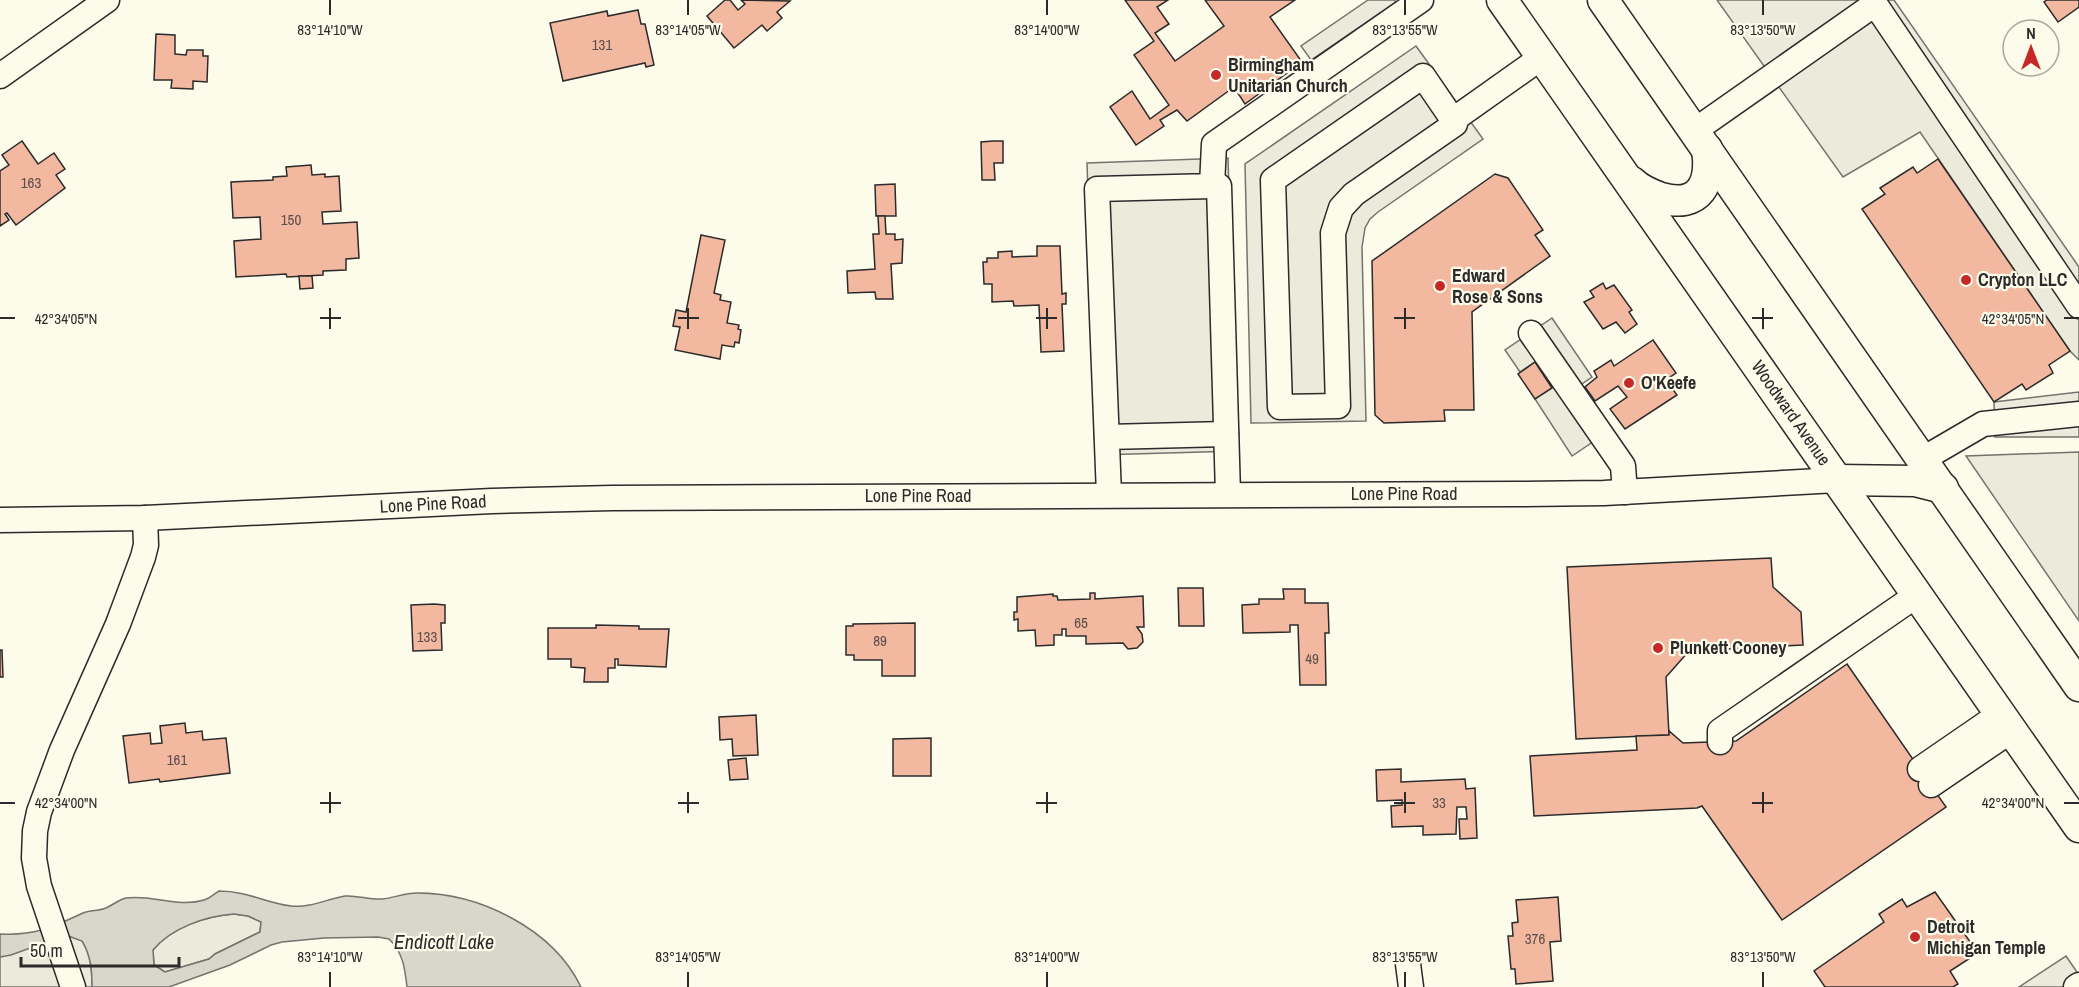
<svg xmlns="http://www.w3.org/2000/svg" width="2079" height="987" font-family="'Archivo Narrow',sans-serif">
  <rect width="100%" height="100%" fill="#fdfbea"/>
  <g fill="#ecebdb" stroke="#74746e" stroke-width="1.5">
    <polygon points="2079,452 2079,621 1966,456"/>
    <path d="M234,914L248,916L261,922L260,932L215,954L209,959L165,972L154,965L153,950C172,927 206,916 234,914Z"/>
    <path d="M66,935L83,941C91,956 92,970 92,987H0V957Z"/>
  </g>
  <g fill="#eceadb" stroke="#74746e" stroke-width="1.5">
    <polygon points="1368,0 1394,0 1396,2 1311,60 1301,46"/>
    <polygon points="1717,0 1894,0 2079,267 2079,360 2070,351 1920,132 1843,177"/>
    <polygon points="1416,46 1483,139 1378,212 1370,219 1365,228 1362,247 1366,421 1251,423 1245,164"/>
    <polygon points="1228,158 1237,451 1097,455 1087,163"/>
    <polygon points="1552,318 1592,377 1579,386 1609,431 1572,456 1535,399 1552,387 1535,362 1520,372 1505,350"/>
    <polygon points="2079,392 2079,437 1995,437 1994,402"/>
    <polygon points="2066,956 2079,975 2079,987 2019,987"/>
  </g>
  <path fill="#d8d7c9" stroke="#74746e" stroke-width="1.5" fill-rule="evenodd" d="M219,891C247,891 266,903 291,906C311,908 327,899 345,896C357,895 370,900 382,899C394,898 404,893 417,893C480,893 553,929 581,987H407C405,969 403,952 389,939L378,937L324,938L282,942L271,945L230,965L169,987H92C92,970 91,956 82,941L66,935L11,955L0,957V934C35,936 53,927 83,913C90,910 99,911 106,908C113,905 118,900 126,898C152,894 178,908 204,900C209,899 214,894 219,891ZM234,914L248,916L261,922L260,932L215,954L209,959L165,972L154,965L153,950C172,927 207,916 234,914Z"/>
  <g fill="#f2b8a0" stroke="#2b2b2b" stroke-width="1.5">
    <polygon points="725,0 730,0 738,10 745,4 741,0 790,1 777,12 782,18 767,31 762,25 734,48 707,16"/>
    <polygon points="1125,0 1168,0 1157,7 1169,24 1155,33 1175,61 1224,26 1205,0 1295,0 1270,17 1302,62 1245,104 1234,87 1187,121 1177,110 1160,120 1164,126 1136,145 1110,107 1132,91 1150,119 1169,105 1134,55 1154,41"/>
    <polygon points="2047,0 2079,0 2079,7 2058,22 2044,2"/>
    <polygon points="638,10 641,24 645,24 654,65 646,67 645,63 563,81 550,23 607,11 608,16"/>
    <polygon points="156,34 175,35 175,54 186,55 187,50 203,50 203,56 208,56 207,82 193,81 193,89 171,88 172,80 154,80"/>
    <polygon points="22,141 38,164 54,153 65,169 56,175 65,188 16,225 7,213 5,214 9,220 0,226 0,171 9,165 2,155"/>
    <polygon points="993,141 1003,141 1003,163 994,163 995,180 982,180 981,142"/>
    <polygon points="1938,159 2070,351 2049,365 2053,373 2026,390 2022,384 1994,402 1862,209 1885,194 1880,188 1913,167 1917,173"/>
    <polygon points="311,165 312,175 325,174 325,177 339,176 341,211 322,212 323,224 357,222 359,258 346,259 346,270 323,271 323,275 287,277 286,274 236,277 234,241 261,239 260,217 233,218 231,182 273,180 273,177 287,176 286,167"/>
    <polygon points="1495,174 1508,178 1543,230 1535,235 1550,256 1472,312 1474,410 1444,410 1445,421 1384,423 1375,415 1372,261"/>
    <polygon points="895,184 896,216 876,216 875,185"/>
    <polygon points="878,216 885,216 886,234 895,234 895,240 903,239 902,263 891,264 893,299 876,299 875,292 848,293 847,271 875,269 873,234 879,234"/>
    <polygon points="701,235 725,240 714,293 721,295 720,300 731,302 727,323 739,325 738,329 741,330 739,343 735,342 734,347 722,345 720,359 675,350 680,327 673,326 676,310 686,312"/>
    <polygon points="1037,246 1060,246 1062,294 1066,293 1066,304 1062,304 1064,351 1041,352 1039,305 1014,306 1013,301 992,302 992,284 984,284 983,262 987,262 987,258 998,258 998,252 1012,251 1012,257 1037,256"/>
    <polygon points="299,276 312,276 313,288 300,289"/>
    <polygon points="1603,283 1606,289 1614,285 1632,310 1629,312 1637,324 1625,333 1616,322 1603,329 1584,302 1594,297 1590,291"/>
    <polygon points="1653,340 1676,373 1666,380 1677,395 1625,429 1610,409 1627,397 1618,386 1595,401 1585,387 1597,377 1594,371 1611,360 1614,366"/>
    <polygon points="1535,362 1552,388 1535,399 1518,374"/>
    <polygon points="1771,558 1773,587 1801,612 1803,645 1689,651 1666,677 1669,735 1576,739 1567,567"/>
    <polygon points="1178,588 1203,588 1204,626 1179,626"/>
    <polygon points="1283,589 1305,589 1305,603 1328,603 1329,633 1325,633 1326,685 1300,685 1298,625 1290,625 1290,632 1243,633 1242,605 1259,604 1259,599 1284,599"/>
    <polygon points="1090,593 1095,593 1095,599 1143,596 1144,627 1137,627 1142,634 1143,642 1137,648 1128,649 1123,643 1086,644 1086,636 1066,636 1066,629 1062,629 1062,635 1054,635 1054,645 1036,646 1035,630 1018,631 1018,619 1014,620 1014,612 1017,612 1017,597 1053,594 1053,596 1057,596 1058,600 1090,599"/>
    <polygon points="434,604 445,605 445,623 441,623 442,650 413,651 411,605"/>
    <polygon points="915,623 915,676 882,676 882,660 854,660 854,655 846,655 846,626 853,626 853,624"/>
    <polygon points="596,625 639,626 639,629 669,629 666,667 618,665 618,659 615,659 615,668 608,668 608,682 584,682 585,668 571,667 571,659 548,659 548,628 596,628"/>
    <polygon points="0,650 2,650 3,677 0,677"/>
    <polygon points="1847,664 1946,807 1782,920 1702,806 1697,808 1534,816 1530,756 1637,750 1636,736 1669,735 1669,731 1683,743 1736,741"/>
    <polygon points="756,715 758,755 733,756 732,739 720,740 719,717"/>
    <polygon points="185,723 186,733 202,731 203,740 226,738 230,773 160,782 159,779 129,783 123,736 150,733 151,744 162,743 160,726"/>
    <polygon points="931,738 931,776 893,776 893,739"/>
    <polygon points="746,758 748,779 730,780 728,760"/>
    <polygon points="1401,769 1401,782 1465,779 1466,789 1475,788 1477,838 1460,839 1459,819 1467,819 1466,807 1457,807 1456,834 1423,835 1423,826 1392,827 1391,806 1402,805 1402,800 1377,801 1376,770"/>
    <polygon points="1935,892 1978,953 1950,971 1958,984 1953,987 1825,987 1814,971 1884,922 1879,914 1902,899 1907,907"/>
    <polygon points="1558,897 1561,941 1550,942 1553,981 1516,984 1515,969 1511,969 1508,936 1513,936 1512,923 1518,922 1516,900"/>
  </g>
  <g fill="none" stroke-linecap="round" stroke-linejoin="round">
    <g stroke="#2b2b2b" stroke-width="27">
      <g id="minor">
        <polyline points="0,76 107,0"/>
        <polyline points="1453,120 1423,76 1273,180 1280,407 1338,406 1333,233 1341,208 1354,194 1455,124 1453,120 1542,57"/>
        <polyline points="1694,131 1875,4 2079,306"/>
        <polyline points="1212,186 1219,186 1228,494"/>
        <polyline points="1531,333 1623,466 1625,492"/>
        <polyline points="1107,437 1226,434"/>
        <polyline points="1923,459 1983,424 2079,414"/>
        <polyline points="1109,495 1097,189 1212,186 1214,144 1421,0"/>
        <polyline points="0,520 145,518 492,501 612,498 1516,494 1604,493 1837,480"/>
        <polyline points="1720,742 1720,731 1917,595"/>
        <polyline points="1920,769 2000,714"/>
        <polyline points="1931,785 2012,730"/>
        <polyline points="1408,964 1411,987"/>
        <polyline points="73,987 39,886 34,858 35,831 39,812 62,750 118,624 143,557 146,545 145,518"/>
        <polyline points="2076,987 2079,985"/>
      </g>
    </g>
    <g stroke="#2b2b2b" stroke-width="33">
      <g id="major">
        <polyline points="1502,0 2079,827"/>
        <polyline points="1603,0 2079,686"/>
        <path d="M1632,182C1640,190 1650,194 1661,198C1700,209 1712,183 1707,149"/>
        <polyline points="1837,480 1915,481 1943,488"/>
      </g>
    </g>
    <use href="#minor" stroke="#fdfbea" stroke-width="24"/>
    <use href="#major" stroke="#fdfbea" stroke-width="30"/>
  </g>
  <path fill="none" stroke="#2b2b2b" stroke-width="2" d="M330,0V15M688,0V15M1047,0V15M1405,0V15M1763,0V15M330,308V329M688,308V329M1047,308V329M1405,308V329M1763,308V329M0,318H15M320,318H341M678,318H699M1036,318H1057M1394,318H1415M1752,318H1773M2064,318H2079M330,792V813M688,792V813M1047,792V813M1405,792V813M1763,792V813M0,803H15M320,803H341M678,803H699M1036,803H1057M1394,803H1415M1752,803H1773M2064,803H2079M330,972V987M688,972V987M1047,972V987M1405,972V987M1763,972V987"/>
  <g fill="#c62828" stroke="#fdfbea" stroke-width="2">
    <circle cx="1216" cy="75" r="6"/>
    <circle cx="1966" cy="280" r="6"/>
    <circle cx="1440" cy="286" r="6"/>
    <circle cx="1629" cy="383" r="6"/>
    <circle cx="1658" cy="648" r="6"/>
    <circle cx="1915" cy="937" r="6"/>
  </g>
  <g text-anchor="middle" stroke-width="4.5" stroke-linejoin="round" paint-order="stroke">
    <g font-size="15" fill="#5d4e48">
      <text x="602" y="50">131</text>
      <text x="31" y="188">163</text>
      <text x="291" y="225">150</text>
      <text x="1081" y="628">65</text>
      <text x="427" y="642">133</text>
      <text x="880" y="646">89</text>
      <text x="1312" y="664">49</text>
      <text x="177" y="765">161</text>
      <text x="1439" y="808">33</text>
      <text x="1535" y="944">376</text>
    </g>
    <g font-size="18" font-weight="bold" fill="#2b2b2b" stroke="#fdfbea" text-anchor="start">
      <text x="1228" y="71">Birmingham<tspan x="1228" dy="21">Unitarian Church</tspan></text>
      <text x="1452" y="282">Edward<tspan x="1452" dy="21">Rose &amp; Sons</tspan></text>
      <text x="1978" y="286">Crypton LLC</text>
      <text x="1641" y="389">O'Keefe</text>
      <text x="1670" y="654">Plunkett Cooney</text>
      <text x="1927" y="933">Detroit<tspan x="1927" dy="21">Michigan Temple</tspan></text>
    </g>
    <g font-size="18" fill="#2b2b2b" stroke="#fdfbea">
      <text transform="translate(1791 413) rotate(55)" y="6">Woodward Avenue</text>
      <text x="1404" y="500">Lone Pine Road</text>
      <text x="918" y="502">Lone Pine Road</text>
      <text transform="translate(433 504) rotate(-3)" y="6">Lone Pine Road</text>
    </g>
    <g font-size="20" font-style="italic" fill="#2b2b2b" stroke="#fdfbea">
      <text x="444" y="949">Endicott Lake</text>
    </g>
  </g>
  <g font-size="15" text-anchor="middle" fill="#2b2b2b" stroke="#fdfbea" stroke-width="4.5" stroke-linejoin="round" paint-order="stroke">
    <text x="330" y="35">83°14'10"W</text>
    <text x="688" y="35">83°14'05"W</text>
    <text x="1047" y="35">83°14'00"W</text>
    <text x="1405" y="35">83°13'55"W</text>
    <text x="1763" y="35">83°13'50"W</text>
    <text x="66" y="324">42°34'05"N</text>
    <text x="2013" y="324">42°34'05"N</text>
    <text x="66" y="808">42°34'00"N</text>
    <text x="2013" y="808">42°34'00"N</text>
    <text x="330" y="962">83°14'10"W</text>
    <text x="688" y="962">83°14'05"W</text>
    <text x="1047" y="962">83°14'00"W</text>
    <text x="1405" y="962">83°13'55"W</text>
    <text x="1763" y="962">83°13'50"W</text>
  </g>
  <g transform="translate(2031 48)"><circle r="28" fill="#fdfbea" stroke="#a9a89e" stroke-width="1.5"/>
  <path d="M0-4.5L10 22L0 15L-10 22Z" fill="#c62828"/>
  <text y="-9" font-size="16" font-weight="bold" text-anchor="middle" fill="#2b2b2b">N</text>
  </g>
  <path d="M21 957v9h158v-9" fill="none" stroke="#2b2b2b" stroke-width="3"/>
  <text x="30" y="957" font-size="18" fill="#2b2b2b" stroke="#fdfbea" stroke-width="4.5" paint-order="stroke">50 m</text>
</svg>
